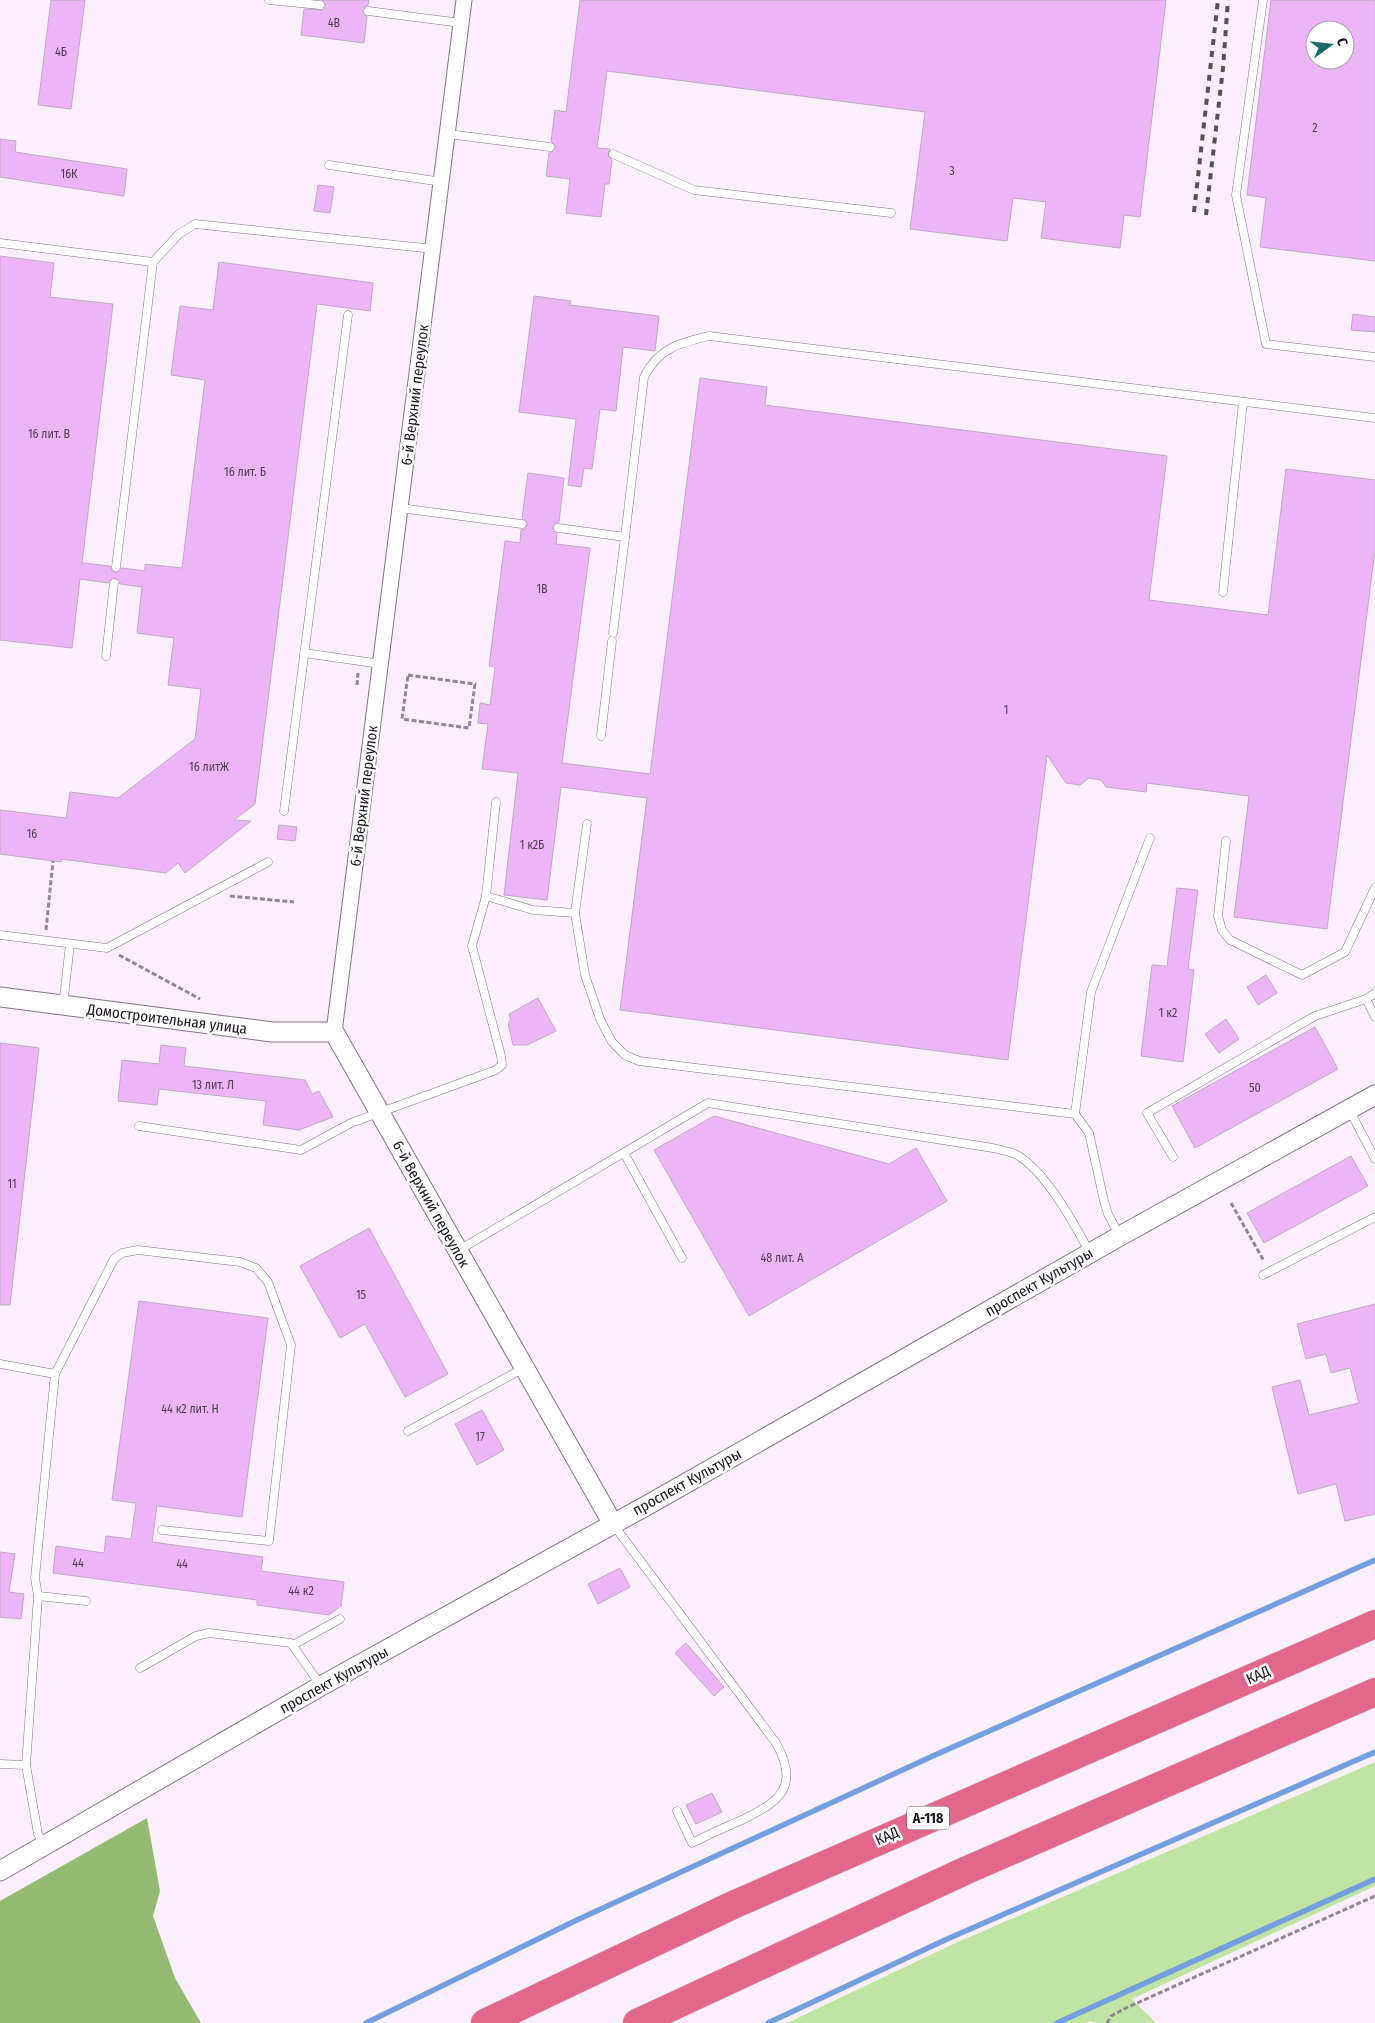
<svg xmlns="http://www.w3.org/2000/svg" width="1375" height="2023" font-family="'Fira Sans Condensed',sans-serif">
  <rect width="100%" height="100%" fill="#fbeefd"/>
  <polygon fill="#c0e5a2" points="1375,1762 1375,1886 1132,1999 1156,2023 1094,2023 1091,2021 1085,2023 787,2023 951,1945"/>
  <polygon fill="#93bb71" points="147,1818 160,1891 153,1916 175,1978 201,2023 0,2023 0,1901"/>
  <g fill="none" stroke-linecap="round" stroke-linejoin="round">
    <g stroke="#739ee0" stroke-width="5.5">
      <polyline points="366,2023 577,1920 935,1755 1375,1560"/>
      <polyline points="768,2023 945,1940 1375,1752"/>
      <polyline points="1057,2023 1375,1879"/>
    </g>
  </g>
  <g fill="#edb5f8" stroke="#bda9c0" fill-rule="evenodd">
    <polygon points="51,0 85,0 71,109 38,105"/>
    <polygon points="322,0 369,0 368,5 364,7 362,11 367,17 364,43 301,35 304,9 323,10 326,5"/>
    <polygon points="580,0 1166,0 1140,217 1124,215 1120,248 1041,238 1046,202 1013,198 1007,241 910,229 925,112 607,71 597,148 610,149 608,155 612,160 609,184 605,184 601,217 566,213 570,179 546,176 549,153 554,151 556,147 551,141 555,110 566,112"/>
    <path d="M1271,0H1375V261L1260,247L1266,198L1247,195ZM1315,30H1345V60H1315Z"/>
    <polygon points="0,139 16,141 15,152 127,169 124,196 0,177"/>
    <polygon points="318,185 334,187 330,213 314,211"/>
    <polygon points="0,256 54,263 50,297 113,304 82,563 110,566 112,571 116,573 122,568 145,571 145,564 182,568 205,380 171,375 180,306 213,310 219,262 373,283 370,311 317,304 255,804 234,820 251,821 185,873 178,863 166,873 61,859 61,862 0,854 0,810 66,818 70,792 118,798 195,739 201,689 168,685 174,638 137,633 142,587 120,584 119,580 115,578 111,578 108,583 80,579 72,648 0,640"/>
    <polygon points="534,296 571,301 570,305 659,316 655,351 623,347 616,411 600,409 592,469 584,468 581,487 568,485 576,419 519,412"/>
    <polygon points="1353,314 1375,317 1375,332 1351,330"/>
    <polygon points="700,378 767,387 765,405 1167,456 1149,600 1268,615 1286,469 1375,480 1375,550 1327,929 1234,917 1249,796 1147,783 1146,792 1106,787 1101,780 1089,778 1080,785 1066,783 1047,755 1008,1060 620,1010 647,798 561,787 547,900 504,895 518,773 482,769 488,724 478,723 480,703 490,705 495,667 489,666 505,541 520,543 521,530 525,529 527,525 527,521 522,518 528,473 564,478 559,522 554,524 552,528 557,534 556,544 590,548 562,763 650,774"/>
    <polygon points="279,825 297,827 295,841 277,839"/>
    <polygon points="1177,888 1198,890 1188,969 1194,970 1183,1062 1141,1056 1152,965 1167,966"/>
    <polygon points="1266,975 1277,993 1258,1005 1247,987"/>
    <polygon points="538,998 556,1031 527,1045 513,1045 508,1023 511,1020 509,1014"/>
    <polygon points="1226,1019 1239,1039 1219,1053 1205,1034"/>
    <polygon points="1315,1027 1338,1069 1195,1148 1172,1106"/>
    <polygon points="0,1043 39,1048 10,1305 0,1305"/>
    <polygon points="161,1045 186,1048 184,1066 305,1080 312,1094 319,1091 333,1117 299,1130 263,1125 266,1101 159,1089 157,1105 118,1101 122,1060 159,1064"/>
    <polygon points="714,1116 889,1164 916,1148 947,1201 749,1316 654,1150"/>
    <polygon points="1351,1156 1368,1186 1264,1243 1247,1213"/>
    <polygon points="369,1228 448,1374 405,1397 365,1324 340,1338 300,1266"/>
    <polygon points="139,1301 268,1318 242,1517 157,1506 152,1542 263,1557 261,1571 344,1582 341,1606 329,1615 257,1605 257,1600 53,1573 56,1546 104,1553 106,1536 131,1539 136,1503 112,1500"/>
    <polygon points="1375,1304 1375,1514 1345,1521 1336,1484 1298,1494 1272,1387 1300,1380 1309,1415 1359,1403 1350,1368 1331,1373 1326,1354 1306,1359 1297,1324"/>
    <polygon points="482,1410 504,1450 477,1465 455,1424"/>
    <polygon points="0,1552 15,1554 9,1592 24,1594 21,1619 0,1617"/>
    <polygon points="620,1568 630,1587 598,1604 588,1584"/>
    <polygon points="686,1643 724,1687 714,1696 675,1653"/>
    <polygon points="712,1793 722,1812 696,1824 686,1805"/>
  </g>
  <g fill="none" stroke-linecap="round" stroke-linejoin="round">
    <g stroke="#857288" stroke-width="9">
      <g id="service">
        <polyline points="269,0 320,5"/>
        <polyline points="1263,0 1236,195 1266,344 1375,357"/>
        <polyline points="368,11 461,23"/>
        <polyline points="448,134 550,147"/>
        <polyline points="613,154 694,190 891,213"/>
        <polyline points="329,165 442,182"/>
        <polyline points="0,243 153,262"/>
        <polyline points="400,508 522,524"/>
        <polyline points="558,528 625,537 613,633"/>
        <path d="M625,537L644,377C658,348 680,343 709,336L1375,418"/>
        <polyline points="116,567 153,262 179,234 195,224 434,249"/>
        <polyline points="1223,592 1243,402"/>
        <polyline points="304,653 381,664"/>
        <polyline points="106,656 114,583"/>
        <polyline points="601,736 612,641"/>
        <polyline points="284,811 348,315"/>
        <polyline points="587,824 575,913 585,975 600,1019 612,1042 625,1055 639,1061 1075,1114 1091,992 1150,838"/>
        <polyline points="1226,841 1218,916 1222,930 1230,940 1302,975 1345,952 1375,888"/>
        <polyline points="486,896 533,910 575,913"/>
        <polyline points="0,935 107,948 268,862"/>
        <polyline points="1366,999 1375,1017"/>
        <polyline points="63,1006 70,944"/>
        <polyline points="1349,1109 1375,1159"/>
        <polyline points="1075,1114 1089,1133 1104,1201 1108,1214 1119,1235"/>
        <polyline points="139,1126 301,1150 351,1123 496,1070 502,1065 501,1056 472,946 486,896 496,802"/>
        <polyline points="624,1153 682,1258"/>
        <polyline points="1173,1157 1147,1113 1315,1016 1366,999 1375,993"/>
        <path d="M459,1250L708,1103L993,1148C1000,1150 1009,1151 1015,1154C1044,1168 1075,1225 1090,1253"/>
        <polyline points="1263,1275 1375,1217"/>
        <polyline points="0,1364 55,1374 35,1578 38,1596 26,1765 38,1834 44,1844"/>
        <polyline points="55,1374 114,1259 122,1253 138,1250 240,1262 256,1268 268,1282 291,1345 269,1541 162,1530"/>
        <polyline points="408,1431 524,1368"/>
        <path d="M613,1524L776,1743C800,1786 781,1801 742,1820C725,1827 708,1835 692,1843L677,1811"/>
        <polyline points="38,1596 86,1601"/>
        <polyline points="293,1645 340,1619"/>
        <polyline points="140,1668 196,1636 209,1633 291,1643 321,1686"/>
        <polyline points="0,1764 26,1765"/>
      </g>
    </g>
    <g stroke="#857288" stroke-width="17">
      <polyline id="minor" points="334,1032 464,0"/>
    </g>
    <g stroke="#857288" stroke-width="21">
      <g id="tertiary">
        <polyline points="0,997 272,1032 334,1032 613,1524"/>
        <polyline points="0,1871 321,1686 653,1502 1120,1236 1375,1095"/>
      </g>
    </g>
    <g stroke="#d6d5d6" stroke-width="29">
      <g id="motorway">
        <polyline points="485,2023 733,1905 1375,1624"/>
        <polyline points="637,2023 967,1870 1375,1692"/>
      </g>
    </g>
    <g stroke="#908592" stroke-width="3" stroke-dasharray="5 2.5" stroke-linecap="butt">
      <polygon points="408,675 475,684 469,728 402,719"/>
      <polyline points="357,685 358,673"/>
      <polyline points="230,896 294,902"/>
      <polyline points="46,930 53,861"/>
      <polyline points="119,955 200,999"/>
      <polyline points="1231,1203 1264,1261"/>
      <polyline points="1107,2023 1111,2016 1126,2008 1375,1896"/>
    </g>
    <use href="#service" stroke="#fff" stroke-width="8"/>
    <use href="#minor" stroke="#fff" stroke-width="15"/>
    <use href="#tertiary" stroke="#fff" stroke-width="19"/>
    <use href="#motorway" stroke="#e3678b" stroke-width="28"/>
    <g stroke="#564e58" stroke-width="4" stroke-dasharray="6 6" stroke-linecap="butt">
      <polyline points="1194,212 1218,0"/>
      <polyline points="1206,215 1223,68 1228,0"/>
    </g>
  </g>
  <g text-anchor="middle" stroke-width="5" stroke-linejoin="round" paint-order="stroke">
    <g font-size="12" fill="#4f3c53">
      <text x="334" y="27">4В</text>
      <text x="61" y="56">4Б</text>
      <text x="1315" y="132">2</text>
      <text x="952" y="175">3</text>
      <text x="69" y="178">16К</text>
      <text x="49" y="438">16 лит. В</text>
      <text x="245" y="476">16 лит. Б</text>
      <text x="542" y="593">1В</text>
      <text x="1006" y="714">1</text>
      <text x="209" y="771">16 литЖ</text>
      <text x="32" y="838">16</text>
      <text x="532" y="849">1 к2Б</text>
      <text x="1168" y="1017">1 к2</text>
      <text x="213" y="1089">13 лит. Л</text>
      <text x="1255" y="1092">50</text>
      <text x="12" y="1188">11</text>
      <text x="782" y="1262">48 лит. А</text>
      <text x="361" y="1299">15</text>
      <text x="190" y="1413">44 к2 лит. Н</text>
      <text x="480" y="1441">17</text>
      <text x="78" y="1567">44</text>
      <text x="182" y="1568">44</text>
      <text x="301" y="1595">44 к2</text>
    </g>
    <rect fill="#fff" stroke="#5f5a60" stroke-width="1" x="907" y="1806.5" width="42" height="23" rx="4"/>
    <g font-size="14" font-weight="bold" fill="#1a131c">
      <text x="928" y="1823">А-118</text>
    </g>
    <g font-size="15" fill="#1a131c" stroke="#fff">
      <text transform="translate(415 395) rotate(-83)" y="5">6-й Верхний переулок</text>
      <text transform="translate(364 796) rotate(-83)" y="5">6-й Верхний переулок</text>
      <text transform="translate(167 1019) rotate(7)" y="5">Домостроительная улица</text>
      <text transform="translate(431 1204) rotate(61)" y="5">6-й Верхний переулок</text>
      <text transform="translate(1039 1282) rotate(-30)" y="5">проспект Культуры</text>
      <text transform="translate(687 1482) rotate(-29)" y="5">проспект Культуры</text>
      <text transform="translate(1258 1675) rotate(-24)" y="5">КАД</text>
      <text transform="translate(334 1680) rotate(-29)" y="5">проспект Культуры</text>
      <text transform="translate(887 1836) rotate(-24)" y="5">КАД</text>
    </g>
  </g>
  <g transform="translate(1330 45) rotate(75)"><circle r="24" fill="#ffffff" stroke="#a3a1a4"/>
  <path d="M0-4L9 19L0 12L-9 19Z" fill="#1b696c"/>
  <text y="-8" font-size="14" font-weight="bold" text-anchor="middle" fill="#1a131c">С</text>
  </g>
</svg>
